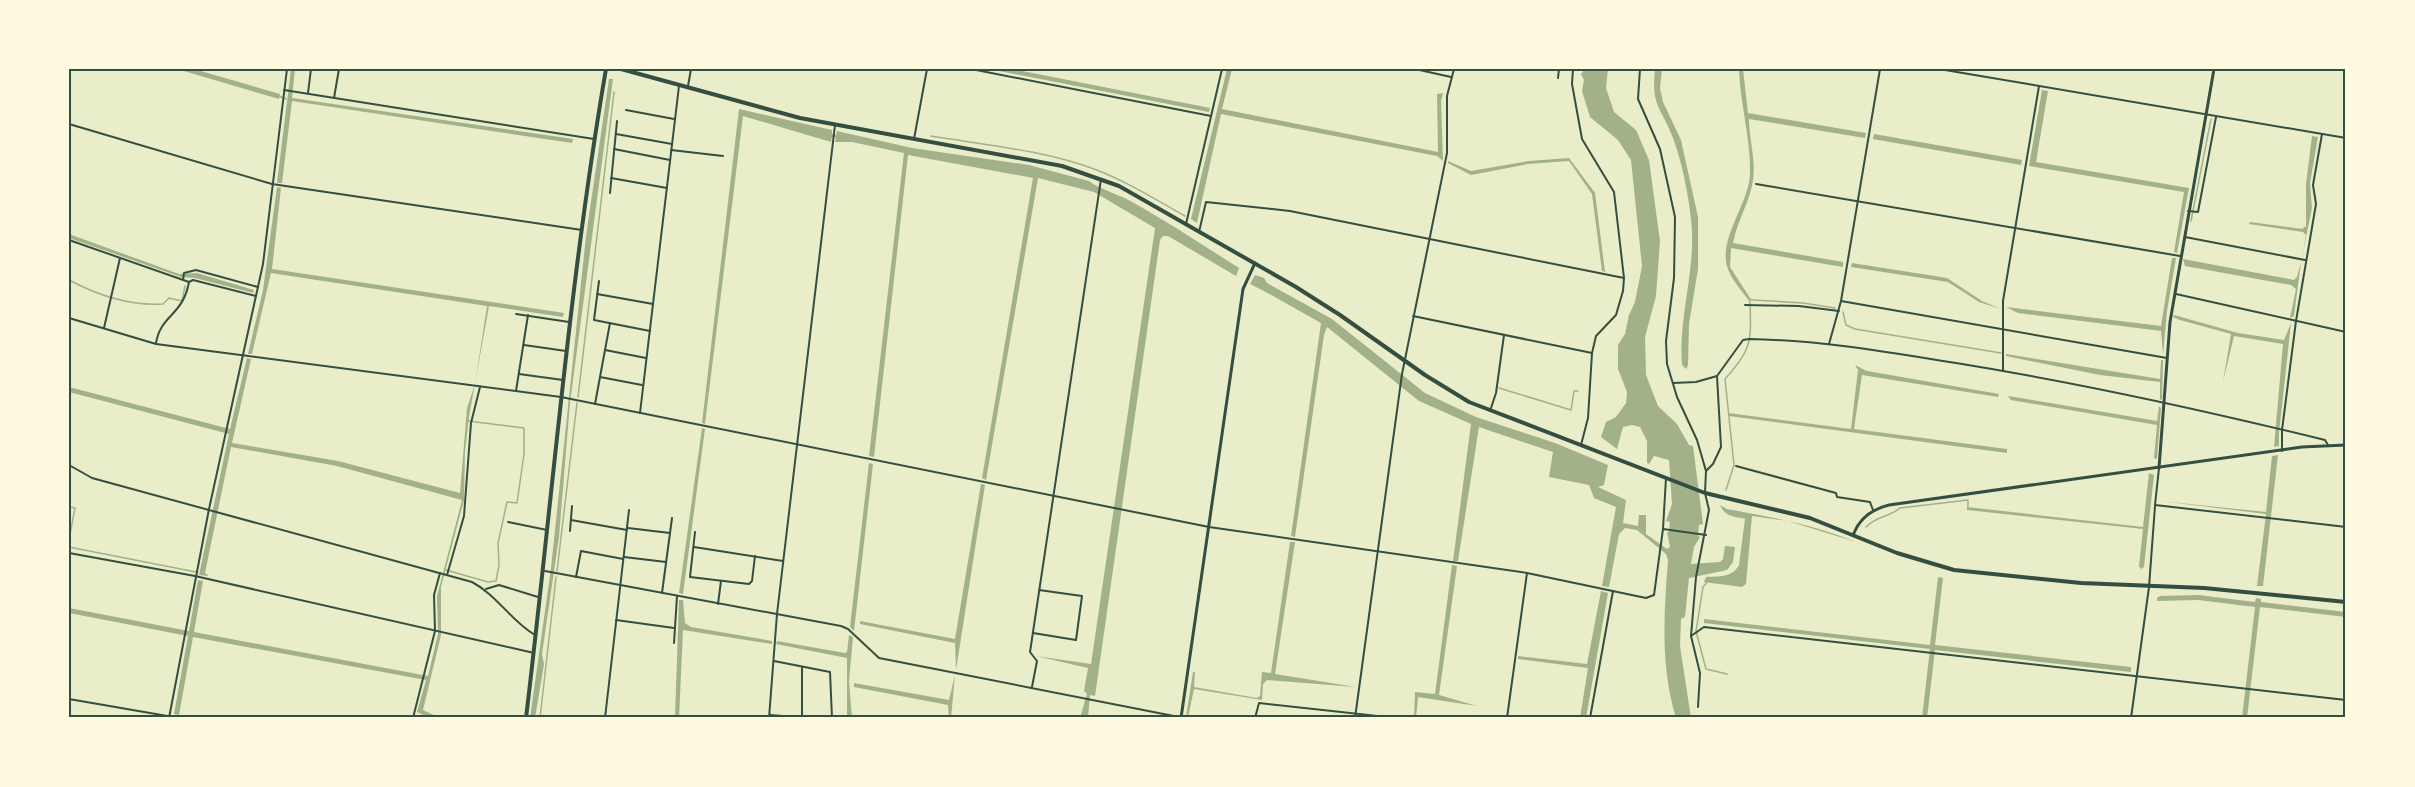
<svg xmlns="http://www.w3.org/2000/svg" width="2415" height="787" font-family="Jost,sans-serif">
  <rect width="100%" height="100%" fill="#e9edc9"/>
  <g fill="#a3b18a">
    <polygon points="177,69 194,69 280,94 279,99"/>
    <polygon points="291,69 295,69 292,98 573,139 572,143 292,101 282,183 277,183"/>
    <polygon points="989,69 1012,69 1210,108 1209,112"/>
    <polygon points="1227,69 1232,69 1222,109 1438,152 1437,94 1443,93 1441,101 1443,161 1437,156 1221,114 1197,223 1191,219"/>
    <path d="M1585,69H1608L1606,88L1614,112L1636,130L1649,160L1660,241L1656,296L1645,337L1646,375L1658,406L1677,424L1689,445L1693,446L1703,524L1699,525L1698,536L1700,537L1694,547L1691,564L1720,562L1723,559L1725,546L1735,547L1733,562L1727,570L1689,578L1685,617L1681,619L1680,646L1691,718H1676C1660,665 1664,614 1668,560L1666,554L1637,530L1625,528L1619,534L1609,587L1602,586L1616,507L1594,498L1589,485L1549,477L1553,452L1479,427L1458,561H1453L1471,424L1419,401L1327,327L1324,335L1295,537L1291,536L1321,323L1264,291L1250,284L1255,275L1264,278L1267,283L1332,319L1425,393L1476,417L1555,443L1608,465L1604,485L1598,487L1626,500L1623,523L1638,526L1639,515H1646V534L1667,549L1670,547L1667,532H1669L1670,522L1666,521L1672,504L1669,460L1654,456L1649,464L1647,463V441L1640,427L1632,425L1623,427L1617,449L1601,437L1606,422L1616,417L1626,403L1627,392L1618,369V345L1625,334L1629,315L1635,302L1642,266L1631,160L1618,140L1590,117L1582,91L1584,80L1581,74Z"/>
    <path d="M1655,69H1662L1660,88L1663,102L1681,140L1698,217V269L1689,324L1688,365L1686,369L1682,365C1678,316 1697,267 1691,219C1688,193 1682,162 1673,138C1661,106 1651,107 1655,69Z"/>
    <path d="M1739,69H1743L1748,113L1866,133L1865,138L1749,119C1749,140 1756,159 1753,180C1750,202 1737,221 1733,243L1843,262V267L1731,248L1730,267L1750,298L1753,300L1749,301C1742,291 1730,278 1727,266C1719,238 1749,203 1750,174C1751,139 1740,104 1739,69Z"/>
    <polygon points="609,79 613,79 570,403 559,537 542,654 544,664 535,718 530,718 551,568 586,236"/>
    <polygon points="2042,90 2048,91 2036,162 2189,188 2177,253 2174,252 2184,192 2029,166"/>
    <path d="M739,109L832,130V134L836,135L837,131L912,148L1029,165L1089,181C1099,189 1121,195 1134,203C1171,224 1203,245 1239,268L1236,276L1168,236H1163L1160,240L1095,696L1090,695L1088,718H1080L1087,694L1084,691L1088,668L1036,656L1091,664L1155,228L1094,192L1038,178L986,480L982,478L1033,178L908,155L874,457L869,456L904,153L852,142H835L836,138L832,137L831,142L743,116L705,424L702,423Z"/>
    <polygon points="1874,134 2022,160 2021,165 1873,139"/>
    <polygon points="2312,136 2318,137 2310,183 2312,208 2302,257 2306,235 2303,232 2249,224 2250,222 2302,229 2306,226 2306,184"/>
    <polygon points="1569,158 1595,193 1605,272 1602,271 1592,194 1569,161 1528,164 1471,175 1448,163 1448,161 1471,171 1529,161"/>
    <polygon points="277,187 281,188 272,269 564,313 563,317 489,306 469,417 465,452 464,500 441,587 441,635 423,710 440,718 430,718 417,712 426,680 193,637 179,715 174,714 188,636 69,613 69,608 189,631 198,580 203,581 194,632 428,676 438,634 437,596 462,500 337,466 231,447 205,573 209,576 199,575 229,434 69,392 69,387 230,429 247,358 251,359 232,443 338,461 460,493 467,408 475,384 487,306 271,273 252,354 248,354 263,290"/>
    <polygon points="69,234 179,274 197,273 254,290 253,293 195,278 181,277 69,238"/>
    <polygon points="2172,258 2176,258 2167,311 2163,355 2161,331 2018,313 2006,307 2161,326"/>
    <polygon points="2183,259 2294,280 2297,277 2301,262 2294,316 2290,318 2296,289 2291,285 2185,266"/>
    <polygon points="1852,263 1947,278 1982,301 2001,309 1979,302 1948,282 1851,267"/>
    <polygon points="2174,315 2238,333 2284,340 2291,323 2279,433 2279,446 2274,447 2283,344 2234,336 2223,382 2231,334 2180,320 2173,317"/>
    <polygon points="2006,354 2160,379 2161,360 2163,360 2162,399 2160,400 2160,382 2100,375 2006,356"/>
    <polygon points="1855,365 1867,371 1999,394 1998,397 1862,375 1854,429 2007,449 2007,453 1729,416 1728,413 1851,429 1858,370"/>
    <polygon points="2008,396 2157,421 2159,406 2161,408 2157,459 2154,458 2157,425 2011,400"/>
    <polygon points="702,428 705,429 683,594 679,593"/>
    <polygon points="2278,455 2263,586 2257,586 2266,514 2160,501 2266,512 2272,456"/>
    <polygon points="869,463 873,464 854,631 850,627"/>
    <polygon points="2149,473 2154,475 2144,567 2141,569 2139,566 2143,529 1967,510 1967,507 2143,527"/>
    <polygon points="981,484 985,485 956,670 955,643 860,624 860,621 955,639"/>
    <path d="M1720,505L1727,509C1772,517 1814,525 1856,542L1788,521L1752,516L1746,584L1742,587L1704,582L1706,577C1719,576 1732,578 1739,565L1745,519C1734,516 1725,517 1720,505Z"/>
    <polygon points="1290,542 1295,542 1275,674 1356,687 1267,680 1263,684 1262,700 1194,689 1188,717 1186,717 1193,672 1195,672 1194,687 1257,698 1260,696 1262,672 1271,673"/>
    <polygon points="1452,565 1457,566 1439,695 1477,706 1418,697 1416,718 1414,717 1415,692 1435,694"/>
    <polygon points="1938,577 1943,578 1935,645 2131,667 2131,672 1935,650 1927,718 1922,718 1930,649 1704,623 1704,619 1930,645"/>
    <polygon points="1601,591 1608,593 1586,718 1580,718 1588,668 1518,659 1518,656 1587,664"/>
    <polygon points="2198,595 2255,602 2256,598 2261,599 2261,602 2346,612 2346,617 2260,607 2247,718 2242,718 2255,607 2198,600 2157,601 2157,598 2160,596"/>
    <polygon points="679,600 683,600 685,623 691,627 772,641 772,644 683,630 679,718 675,718"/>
    <polygon points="849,635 853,637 849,681 852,718 847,718 847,658 776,644 777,641 845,653 847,652"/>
    <polygon points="955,675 951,718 949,718 948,705 854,687 854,683 949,700"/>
  </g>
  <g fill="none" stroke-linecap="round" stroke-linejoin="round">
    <g stroke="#a3b18a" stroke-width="1.5">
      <polyline points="279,96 286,99"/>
      <path d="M931,136C985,145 1043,150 1094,169C1126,181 1155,199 1185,216"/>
      <polyline points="2191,221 2211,119"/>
      <path d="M69,280C99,296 129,306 163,304L169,298L182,301L185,286"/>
      <polyline points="1753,300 1803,303 1835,308"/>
      <polyline points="1843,312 1846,325 1855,329 2001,353"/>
      <polyline points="1499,388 1571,410 1574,391 1578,391"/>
      <polyline points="578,397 614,92"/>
      <path d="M1726,490L1734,465L1725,379C1753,348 1751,341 1750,301"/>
      <polyline points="69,507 75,508 69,539"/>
      <path d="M1866,527C1878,515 1888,518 1900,508L1968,500V507"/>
      <polyline points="69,547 196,572"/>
      <polyline points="446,570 488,582 496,581 499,565 498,543 507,502 517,503 524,454 524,428 468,421"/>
      <polyline points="557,571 577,403"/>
      <polyline points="1707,582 1703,587 1696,631 1706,669 1727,674"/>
      <polyline points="540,718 556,577"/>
    </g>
    <g stroke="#344e41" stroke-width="2">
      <polyline points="971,69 1211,116"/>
      <polyline points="1415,69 1451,77"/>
      <polyline points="1573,69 1572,84 1582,139 1614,192 1624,278 1623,291 1616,315 1596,336 1592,353 1588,418 1581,445"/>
      <polyline points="1640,69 1638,99 1660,149 1675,217 1674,278 1666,341 1667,364 1677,397 1697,440 1706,471 1705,493 1709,510 1696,577 1691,636 1700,673 1698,707"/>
      <polyline points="1939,69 2346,138"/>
      <polyline points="1558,78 1559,69"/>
      <polyline points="688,86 691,69"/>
      <polyline points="284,90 594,139"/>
      <polyline points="308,93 311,69"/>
      <polyline points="334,98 339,69"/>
      <polyline points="626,110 674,119"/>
      <polyline points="69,124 272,184 582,230"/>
      <polyline points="616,134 672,144"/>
      <polyline points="914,139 927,69"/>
      <polyline points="614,149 670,160"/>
      <polyline points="671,150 723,156"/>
      <polyline points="611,178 667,188"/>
      <polyline points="1756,184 2180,256"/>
      <polyline points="610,193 617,121"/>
      <polyline points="2188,211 2198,212 2216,117"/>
      <polyline points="1186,224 1222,69"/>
      <polyline points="1199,232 1206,202 1290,211 1624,278"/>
      <polyline points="2185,237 2305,260"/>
      <polyline points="69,240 189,282 193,280 256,296"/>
      <polyline points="183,280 184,273 196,270 258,287"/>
      <polyline points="599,281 594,320 650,331"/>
      <polyline points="597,294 653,304"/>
      <polyline points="2176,294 2346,332"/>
      <polyline points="1841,301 2167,358"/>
      <polyline points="1745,305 1799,306 1839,311"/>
      <polyline points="516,314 569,322"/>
      <polyline points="1413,316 1592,353"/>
      <polyline points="69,318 156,344 561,397 1209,527 1527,573 1646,598 1654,595 1663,529 1706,535"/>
      <polyline points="104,328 120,258"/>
      <path d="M156,343C161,314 183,316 189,282"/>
      <polyline points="1829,344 1841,301 1880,69"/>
      <polyline points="524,345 566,351"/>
      <polyline points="605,350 646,358"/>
      <polyline points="2003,371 2003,301 2039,86"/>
      <polyline points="519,374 563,380"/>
      <polyline points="600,377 642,385"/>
      <polyline points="1673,383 1696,382 1717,376"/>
      <polyline points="516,391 528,315"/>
      <polyline points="595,404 610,323"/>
      <polyline points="1490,411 1496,393 1504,335"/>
      <polyline points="640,413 679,86"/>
      <polyline points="2282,451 2282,430 2296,321 2316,204 2313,185 2322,134"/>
      <path d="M69,465L92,478L472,582C497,595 511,621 535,635"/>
      <polyline points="1736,466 1836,493 1837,497 1870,502 1873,510"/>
      <polyline points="2159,468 2155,505 2346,527"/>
      <path d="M1706,471L1713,464L1721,447L1717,376L1743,340L1749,339C1819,340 1887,352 1956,363C2080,383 2203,410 2325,440L2328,445"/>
      <polyline points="69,512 69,519"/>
      <polyline points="571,520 627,530"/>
      <polyline points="508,522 547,530"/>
      <polyline points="628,528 670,533"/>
      <polyline points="1663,529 1666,478"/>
      <polyline points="570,531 572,506"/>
      <polyline points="695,532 690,577 749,584 752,581 755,556"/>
      <polyline points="694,547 783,561"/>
      <polyline points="69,553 195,576 534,653"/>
      <polyline points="624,557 666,562"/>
      <polyline points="545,571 841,626 848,629 879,658 1184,718"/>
      <polyline points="447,575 464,516 471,423 480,387"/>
      <polyline points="576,577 581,551 623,559"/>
      <polyline points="486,589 499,585 538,597"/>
      <polyline points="662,593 672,518"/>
      <polyline points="718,604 721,581"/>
      <polyline points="616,620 674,628"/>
      <polyline points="1033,633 1076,640 1082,596 1039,590"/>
      <polyline points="1691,636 1704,627 2346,700"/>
      <polyline points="674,643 677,596"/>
      <polyline points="774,661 830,672 832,718"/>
      <polyline points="1032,687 1037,661 1030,652 1101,179"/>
      <polyline points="69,699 179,718"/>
      <polyline points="770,715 808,718"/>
      <polyline points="802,717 802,667"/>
      <polyline points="169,718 209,509 263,264 287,69"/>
      <polyline points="413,718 435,631 434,595 440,573"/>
      <polyline points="605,718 629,510"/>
      <polyline points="769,718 777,614 835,125"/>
      <polyline points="1255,718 1259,703 1396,718"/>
      <polyline points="1355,718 1402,374 1447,153 1447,96 1454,69"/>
      <polyline points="1507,718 1527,573"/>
      <polyline points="1590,718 1613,591"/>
      <polyline points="2131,718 2149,587 2155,506"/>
    </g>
    <g stroke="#344e41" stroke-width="3">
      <polyline points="2159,468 2170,322 2214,69"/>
      <path d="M1854,533C1860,518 1873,509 1889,505L2302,447L2346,445"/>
      <polyline points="1181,718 1243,289 1255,263"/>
    </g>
    <path stroke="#344e41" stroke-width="4" d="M526,718C552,502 569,284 606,69"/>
    <polyline stroke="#344e41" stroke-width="4" points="621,69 800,118 1062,166 1119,186 1296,287 1340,315 1425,375 1469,402 1705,493 1810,518 1897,553 1954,570 2081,583 2204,588 2346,602"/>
  </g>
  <rect width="2415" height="787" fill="none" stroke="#fefae0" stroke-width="141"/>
  <rect x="70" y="70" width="2274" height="646" fill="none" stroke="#344e41" stroke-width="2"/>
</svg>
